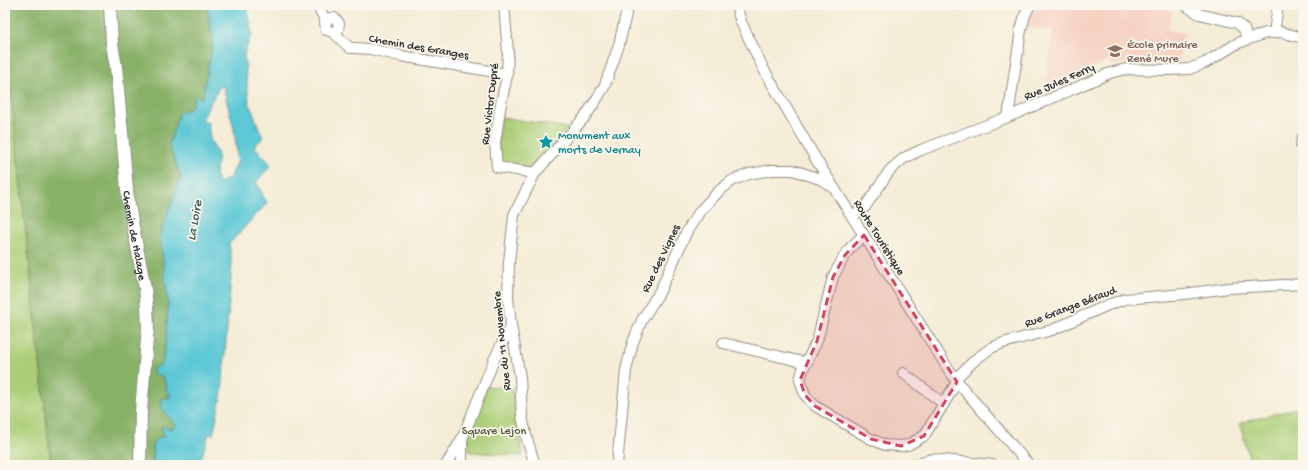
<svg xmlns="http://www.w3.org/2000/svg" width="1308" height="470" font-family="'Gochi Hand',sans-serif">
  <rect width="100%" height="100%" fill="#fbf7ec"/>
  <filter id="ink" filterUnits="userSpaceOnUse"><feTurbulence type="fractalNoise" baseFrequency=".025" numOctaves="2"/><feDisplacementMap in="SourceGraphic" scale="8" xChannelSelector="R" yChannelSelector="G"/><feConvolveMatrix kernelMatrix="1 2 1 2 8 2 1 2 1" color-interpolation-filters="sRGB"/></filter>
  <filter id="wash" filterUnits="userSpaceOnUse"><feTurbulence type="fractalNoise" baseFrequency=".012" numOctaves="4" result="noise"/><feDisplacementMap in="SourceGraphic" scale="16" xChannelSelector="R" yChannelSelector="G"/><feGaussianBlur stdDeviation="0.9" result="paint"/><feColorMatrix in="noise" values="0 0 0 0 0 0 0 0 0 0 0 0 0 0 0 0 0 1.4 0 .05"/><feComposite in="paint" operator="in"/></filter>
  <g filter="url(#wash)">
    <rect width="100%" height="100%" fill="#f4ecd6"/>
    <polygon fill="#f6d2c3" points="1046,5 1156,5 1156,7 1172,11 1168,30 1184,33 1178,62 1112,64 1108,60 1051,87 1046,81 1053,30 1028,28 1026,26 1031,11"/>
    <g fill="#abce77" stroke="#6b7c51">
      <polygon points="5,40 51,463 46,465 5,465"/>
      <polygon points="501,117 568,128 531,169 500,164 498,142"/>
      <polygon points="487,386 512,389 515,414 523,456 470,452 469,449 469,440 465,440"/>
      <polygon points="1301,407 1303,439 1303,465 1251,465 1240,423"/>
    </g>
    <polygon fill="#88b168" stroke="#5a6e4a" points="5,5 207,5 213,41 202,100 191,108 169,144 181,177 161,234 168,303 166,340 161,375 166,384 167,391 170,394 170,397 162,400 176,426 171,429 162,427 164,437 153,443 153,465 46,465 51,463 5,40"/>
    <path fill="#5dc8d6" stroke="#447a80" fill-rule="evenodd" d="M207,5H247L252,34L244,54L249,103L263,138L254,146L271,165L256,182L267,203L229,244L232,264L222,392L213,435L209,434L199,465H153V443L158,438L164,436L161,426L171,429L176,426L162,408V399L170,397V394L167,391L166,384L161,375H154L153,369L162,364L166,340L168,303L160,234L181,177L169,145L179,113L191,108L195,96L202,99L213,41ZM222,83L234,129L238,161L230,178L219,183L215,175L218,155L210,139L208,123L202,120L210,103Z"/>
  </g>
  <g filter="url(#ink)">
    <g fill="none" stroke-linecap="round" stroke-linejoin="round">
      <g stroke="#908c80" stroke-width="12">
        <g id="minor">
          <polyline points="317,5 326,21"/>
          <polyline points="504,5 508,52 507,76 501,103 495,142 497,167 535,173"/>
          <polyline points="736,5 741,22 763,68 817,161 949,370 960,385 1029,465"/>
          <polyline points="1185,5 1199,14 1237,23 1244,29 1247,39"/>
          <polyline points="333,32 338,30 339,23 334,18 329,18 325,23 326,30 333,32 350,48 354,48 370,49 401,56 507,74"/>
          <polyline points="1274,33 1278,5"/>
          <polyline points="1008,117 1021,30 1025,15 1030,5"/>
          <polyline points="1303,137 1301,145 1303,149"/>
          <polyline points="852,216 865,207 890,170 904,158 921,150 1008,117 1110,73 1126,69 1167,70 1189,69 1205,63 1238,43 1266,33 1281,32 1303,38"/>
          <polyline points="864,235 852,246 845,255 833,277 817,341 803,369 800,380 805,395 815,406 871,439 885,445 901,446 908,445 924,436 957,382"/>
          <polyline points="723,343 807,363"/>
          <polyline points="903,373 944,404"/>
          <polyline points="955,379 976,359 991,348 1003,343 1052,330 1108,305 1125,299 1184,294 1228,288 1303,284"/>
          <polyline points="462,439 462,465"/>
          <polyline points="446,465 462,439 494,360 511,325"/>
          <polyline points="535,465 527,439 522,416 520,377 511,325 508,297 509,262 514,215 535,173 584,118 595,102 605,85 619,45 628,5"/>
          <polyline points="617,465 626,370 633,342 642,320 660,291 687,231 700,211 719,191 733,180 749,174 772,170 793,170 820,179 833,187"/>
          <polyline points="911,465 932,459 993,465"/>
        </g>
      </g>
      <g stroke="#908c80" stroke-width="14">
        <g id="major">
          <path id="s1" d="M110,5L112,44L116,67L128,200L145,289L147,307L148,327L141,411L140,465"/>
        </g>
      </g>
      <use href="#minor" stroke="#fff" stroke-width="10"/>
      <use href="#major" stroke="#fff" stroke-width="12"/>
    </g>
  </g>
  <path fill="#d1495b" fill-opacity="0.2" stroke="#d1495b" stroke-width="3" stroke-dasharray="8 5" stroke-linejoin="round" d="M864,235L957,382L924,436L901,446L871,439L815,406L805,395L800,380L817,341L833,277L845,255Z"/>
  <defs>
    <g id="school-bare" transform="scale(1.2)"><path d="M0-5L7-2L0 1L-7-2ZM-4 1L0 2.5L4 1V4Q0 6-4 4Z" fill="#8d6e63" stroke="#fbf7ec" stroke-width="2.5" paint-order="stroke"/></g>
    <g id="sight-bare" transform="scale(1.2)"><path d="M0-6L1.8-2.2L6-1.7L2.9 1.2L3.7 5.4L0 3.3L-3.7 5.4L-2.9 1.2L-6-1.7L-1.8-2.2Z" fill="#0f9aa8" stroke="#fbf7ec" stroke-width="2.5" paint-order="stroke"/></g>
  </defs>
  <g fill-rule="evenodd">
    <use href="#school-bare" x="1115" y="51"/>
    <use href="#sight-bare" x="546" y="142"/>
  </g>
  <g text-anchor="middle" stroke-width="3.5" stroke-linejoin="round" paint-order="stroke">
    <g font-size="12" fill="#785e54" stroke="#fbf7ec" text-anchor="start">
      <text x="1127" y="48">École primaire<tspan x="1127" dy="14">René Mure</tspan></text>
    </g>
    <g font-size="12" fill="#2b2b2b" stroke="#fbf7ec">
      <text transform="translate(419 46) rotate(10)" y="4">Chemin des Granges</text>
      <text transform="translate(1059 81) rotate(-24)" y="4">Rue Jules Ferry</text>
      <text transform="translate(489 104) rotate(-83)" y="4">Rue Victor Dupré</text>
      <text dy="4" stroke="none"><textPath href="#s1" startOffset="232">Chemin de Halage</textPath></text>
      <text transform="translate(880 237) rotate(58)" y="4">Route Touristique</text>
      <text transform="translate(660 258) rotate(-64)" y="4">Rue des Vignes</text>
      <text transform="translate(1070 306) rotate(-21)" y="4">Rue Grange Béraud</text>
      <text transform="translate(501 341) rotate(-96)" y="4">Rue du 11 Novembre</text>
    </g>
    <g font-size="12" fill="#0d838f" stroke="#fbf7ec" text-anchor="start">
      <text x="558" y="139">Monument aux<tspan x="558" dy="14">morts de Vernay</tspan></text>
    </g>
    <g font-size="12" fill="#515c42" stroke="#fbf7ec">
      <text x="494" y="434">Square Lejon</text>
    </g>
    <g font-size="13" font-style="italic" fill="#3a5a5e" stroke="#fbf7ec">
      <text transform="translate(193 220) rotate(-80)" y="5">La Loire</text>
    </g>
  </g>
  <rect width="1308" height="470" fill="none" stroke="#fbf7ec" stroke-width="20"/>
</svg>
